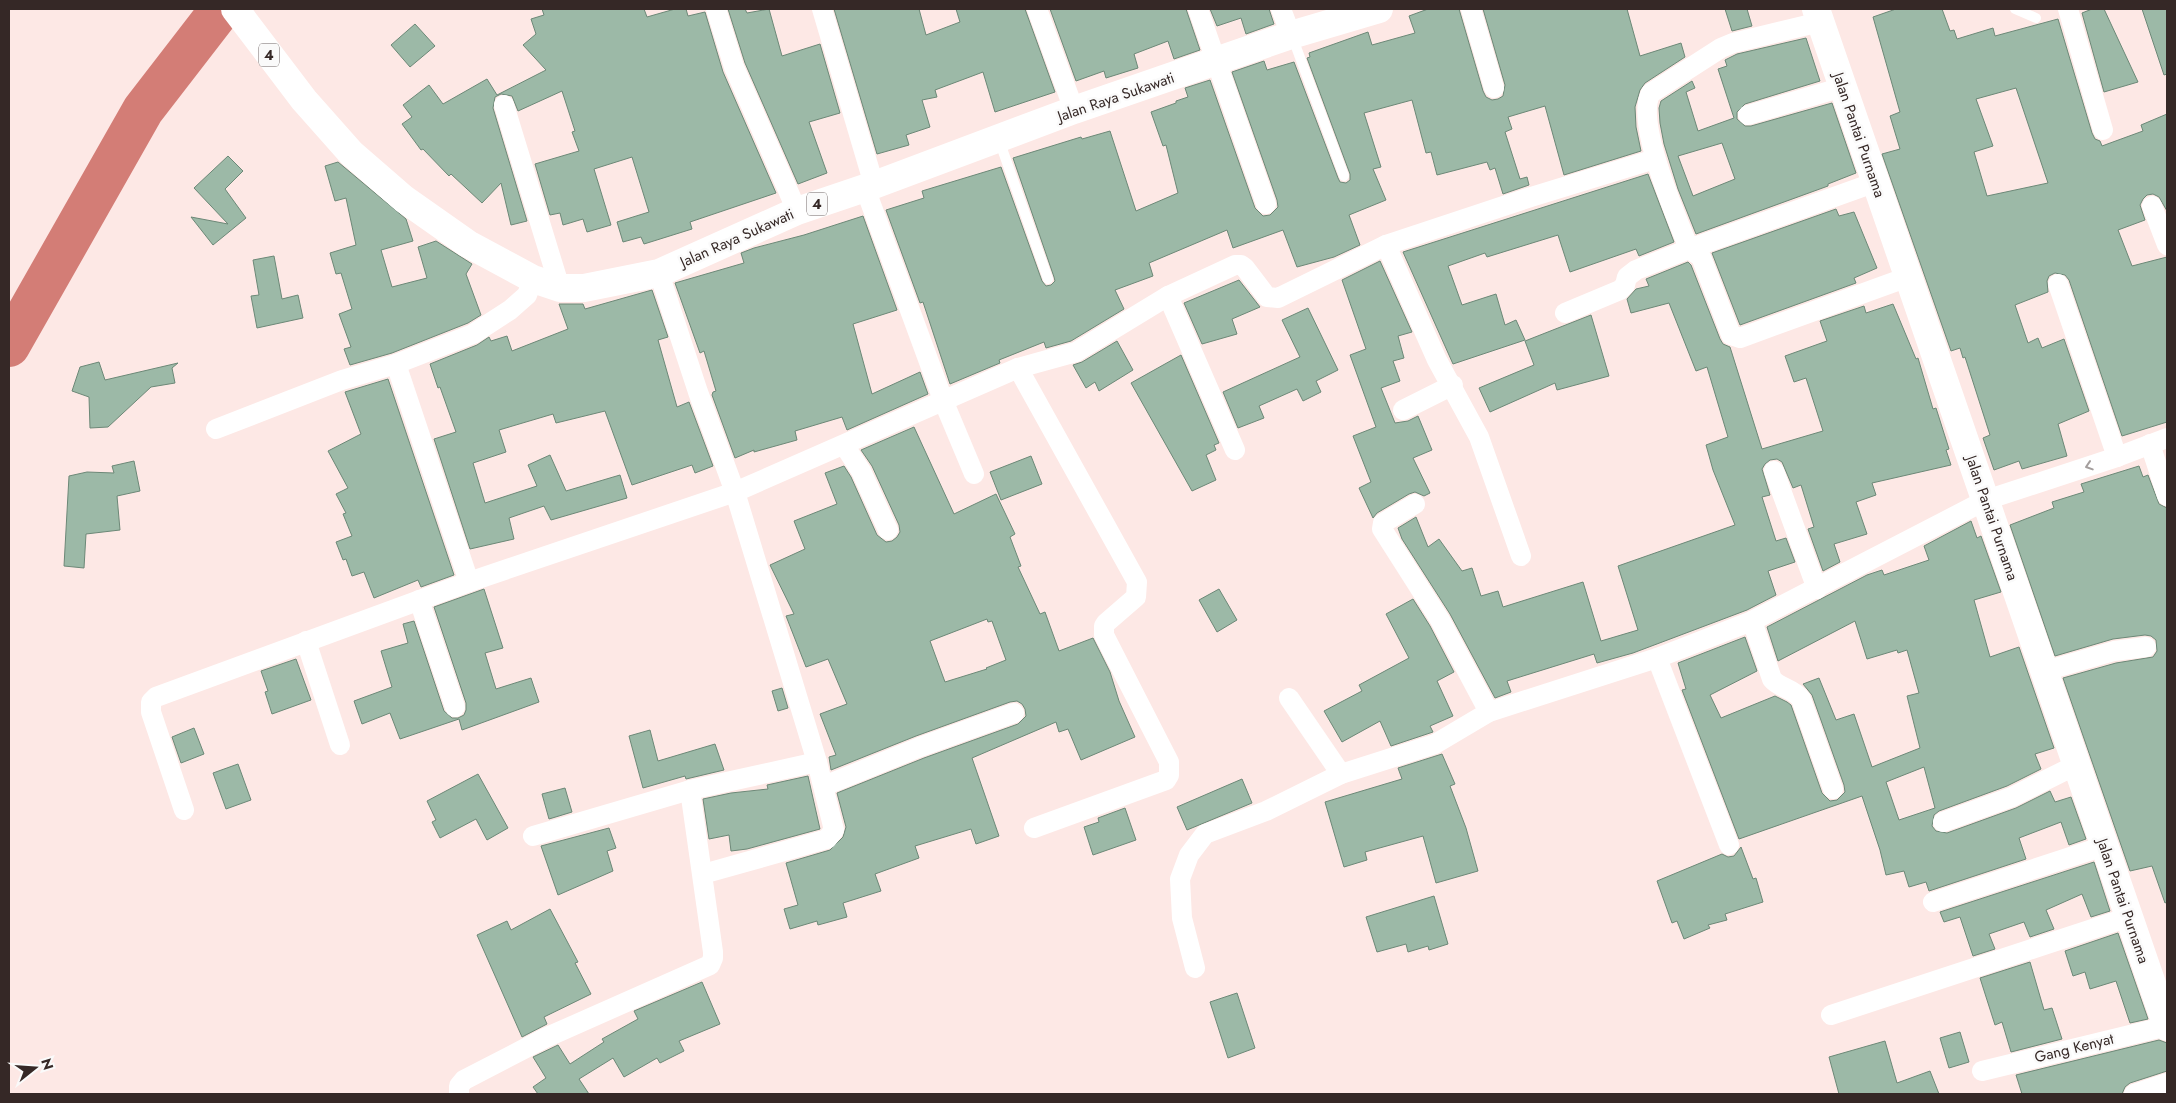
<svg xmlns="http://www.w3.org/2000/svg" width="2176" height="1103" font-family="Jost,sans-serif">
  <rect width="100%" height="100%" fill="#fde8e5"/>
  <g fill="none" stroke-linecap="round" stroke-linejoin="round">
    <polyline stroke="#d37d76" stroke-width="42" points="9,346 143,110 221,9"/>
  </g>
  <g fill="#9cb9a7" stroke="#6c8877" fill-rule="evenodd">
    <polygon points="542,9 644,9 647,17 675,9 686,9 688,16 705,12 723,72 776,193 690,222 692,229 644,244 641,237 623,242 617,222 649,212 632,157 594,169 611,225 587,232 583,219 563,225 560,213 550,215 535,164 579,151 572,132 575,131 562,91 518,111 512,96 501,94 495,97 493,108 527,221 511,225 501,183 482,203 451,174 449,176 423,149 421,150 402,124 412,117 403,105 429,85 443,104 487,79 497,95 546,70 523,45 536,34 531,19 544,15"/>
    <polygon points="728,9 745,9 747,13 769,9 782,56 820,44 840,113 809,122 827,173 798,184 745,63"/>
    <polygon points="834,9 919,9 926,35 960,22 956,9 1025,9 1055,92 995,112 983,72 935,90 937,97 922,100 930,127 906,135 909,145 877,154"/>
    <polygon points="1050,9 1186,9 1200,50 1174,59 1168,41 1134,54 1138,68 1106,78 1104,71 1076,81"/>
    <polygon points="1210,9 1269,9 1274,24 1246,34 1241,18 1217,26"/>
    <polygon points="1428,9 1459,9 1483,91 1486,97 1492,100 1498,99 1503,96 1505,85 1483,9 1627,9 1640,56 1681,43 1685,57 1645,83 1640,90 1635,107 1636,127 1641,151 1564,175 1545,106 1508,117 1512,129 1505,132 1520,179 1527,177 1529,185 1503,194 1495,168 1490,170 1487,162 1437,175 1431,152 1426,153 1412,100 1364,113 1381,167 1373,169 1386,200 1349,215 1360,245 1334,257 1297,267 1283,230 1233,248 1227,230 1149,263 1153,276 1115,290 1124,309 1071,341 1046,348 1044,342 999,360 1000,363 950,384 923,302 920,303 886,210 924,198 922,191 1001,167 1042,281 1046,286 1051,285 1055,281 1054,277 1013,158 1081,137 1082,139 1110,131 1136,211 1178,193 1166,145 1163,146 1151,112 1176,103 1176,101 1188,97 1185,88 1210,80 1255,208 1263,216 1270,215 1278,207 1277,200 1232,72 1264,61 1267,70 1294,62 1338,178 1340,182 1346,183 1350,180 1350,174 1307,58 1310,57 1309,53 1368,32 1372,45 1415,33 1409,16"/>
    <polygon points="1725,9 1747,9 1752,26 1732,31"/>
    <path d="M1896,9H1942L1950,31L1954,30L1957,39L1993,28L1995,36L2058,19L2092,133L2095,139L2100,141L2102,146L2143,131L2141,125L2167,114V211L2159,197L2153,194L2147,195L2143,199L2140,205L2145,220L2118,230L2132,266L2167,257V422L2122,436L2069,280L2065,275L2055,273L2049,276L2047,281L2048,292L2015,305L2028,343L2038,338L2042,348L2064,339L2089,411L2058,424L2067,456L2022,469L2019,461L1994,470L1983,438L1990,435L1965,357L1963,358L1960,348L1951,351L1882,154L1900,149L1890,116L1900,112L1873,17ZM2016,88L2048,183L1987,196L1974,152L1993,146L1976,99Z"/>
    <polygon points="2092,9 2104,9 2138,82 2104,92 2082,13"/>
    <polygon points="2142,9 2167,9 2167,74 2164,75"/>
    <polygon points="415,24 435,46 410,67 391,45"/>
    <path d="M1806,38L1820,81L1745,104L1737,112V119L1745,126H1751L1832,103L1856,173L1828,184V186L1696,234L1678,189L1664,144L1660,123L1659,108L1661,101L1692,81L1695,88L1686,92L1698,131L1734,118L1718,69L1727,66L1725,60L1737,54ZM1722,143L1735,179L1693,196L1678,156Z"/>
    <polygon points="228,156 243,171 225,189 246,218 213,245 191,217 228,224 194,188"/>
    <polygon points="338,162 406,219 413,241 381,250 392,287 427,278 418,247 436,241 472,264 466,274 481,315 468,323 392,353 350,365 344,349 351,347 339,314 352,309 341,273 336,274 330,253 356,245 346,198 335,201 325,166"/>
    <polygon points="1648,174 1674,242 1639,256 1636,249 1570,272 1558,235 1487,257 1485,253 1448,266 1462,305 1496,294 1505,325 1516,320 1525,340 1453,364 1403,252"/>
    <polygon points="1836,209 1839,216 1854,212 1877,268 1854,278 1856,283 1740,325 1712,253"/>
    <polygon points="863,216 897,310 853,324 872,394 920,372 928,394 847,430 842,417 795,431 797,440 754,452 754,450 735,458 712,395 713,392 716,391 704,351 700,353 675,283 744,263 741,253 754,248 804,235"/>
    <polygon points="274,256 282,299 298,295 303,318 257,328 251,296 259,295 253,260"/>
    <polygon points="1380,261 1412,332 1398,336 1404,358 1393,361 1400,381 1381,388 1395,423 1408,421 1418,416 1432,450 1413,458 1430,493 1424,496 1415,492 1409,494 1377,513 1373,518 1359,488 1371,482 1353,436 1376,427 1350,355 1366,349 1342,280"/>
    <polygon points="1688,262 1691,265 1720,339 1723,344 1730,347 1762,449 1823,431 1806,378 1794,382 1785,356 1827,341 1820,321 1864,306 1866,313 1893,304 1916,359 1918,358 1933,409 1936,408 1949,449 1946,450 1951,465 1872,483 1876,495 1856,502 1867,534 1834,544 1840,562 1823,571 1808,529 1814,527 1801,485 1793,488 1782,462 1777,459 1770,460 1765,464 1762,469 1770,495 1762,497 1776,541 1786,538 1795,562 1768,571 1776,595 1747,610 1633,653 1597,663 1594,654 1507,681 1511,692 1495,698 1450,614 1402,539 1398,528 1416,517 1428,547 1439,539 1462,571 1472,568 1481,596 1498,591 1503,607 1583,582 1601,641 1638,630 1618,566 1735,525 1713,470 1706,445 1728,437 1707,367 1696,371 1669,303 1631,313 1627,299 1636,289 1649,286 1646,279"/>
    <polygon points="1239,280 1260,307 1232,319 1237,334 1202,344 1184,303"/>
    <polygon points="652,290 668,337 658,340 677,407 689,402 713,466 695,473 692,465 632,485 605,411 556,423 553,414 499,430 506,452 473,463 485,503 537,486 528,465 550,455 566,491 620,475 627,498 551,520 544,506 509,518 514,539 470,549 434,439 456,432 440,387 438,388 430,364 477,345 489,337 491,341 507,336 512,351 568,329 559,304 583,304 585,309"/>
    <polygon points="1308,308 1338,370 1316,381 1321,392 1303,401 1297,389 1259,406 1264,418 1238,428 1223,392 1300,357 1282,320"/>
    <polygon points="1591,315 1609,376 1557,390 1555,383 1490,412 1479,388 1534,365 1525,341"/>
    <polygon points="1117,341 1133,370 1099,391 1095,382 1086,388 1073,365 1082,362"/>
    <polygon points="1181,355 1219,443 1214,445 1216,450 1206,455 1216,480 1192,491 1131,383"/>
    <polygon points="99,362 105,380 178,363 172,368 175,383 151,387 108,427 90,428 89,397 72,391 80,367"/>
    <polygon points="388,379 454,575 421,587 418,580 374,598 364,572 352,576 346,559 343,560 336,542 352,536 343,514 346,513 336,494 348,488 328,451 361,434 345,392"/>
    <path d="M914,427L954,514L996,494L1015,534L1010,537L1021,566L1018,567L1040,614L1045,612L1059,651L1093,638L1110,672L1119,701L1135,737L1081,760L1068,729L1059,732L1056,722L972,758L999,836L976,844L971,829L915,846L919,858L875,874L881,891L843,903L847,917L818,925L817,921L790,929L784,909L798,905L786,863L830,850L843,837L846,827L837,793L924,758L1018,724L1026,716L1025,709L1022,704L1017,701L1010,702L916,736L831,770L829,757L836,755L820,714L847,704L828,659L806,667L786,616L794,614L770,565L805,549L794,521L837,504L825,473L844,466L851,477L877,535L886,542L892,541L897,537L900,532L899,525L872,466L861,450ZM987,619L988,622L992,621L1006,660L986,668L987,669L945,682L930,641Z"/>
    <polygon points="1031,456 1042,484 1001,500 990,472"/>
    <polygon points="134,461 140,491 117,496 120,530 86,534 84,568 64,566 69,476 87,472 114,473 112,466"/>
    <polygon points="2139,466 2143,477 2148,475 2159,504 2167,508 2167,902 2165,903 2152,866 2130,871 2063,678 2116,663 2153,657 2157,651 2156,640 2151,636 2145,635 2113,639 2055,656 2010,525 2054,508 2052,502 2084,492 2081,484"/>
    <path d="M1971,521L1977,538L1981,536L2001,592L1974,600L1990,657L2019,647L2054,748L2035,754L2041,769L2007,786L1939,811L1934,815L1932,826L1936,831L1947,833L2016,808L2050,791L2055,802L2071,797L2086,839L2069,845L2061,822L2019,838L2026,859L1929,891L1926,882L1909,887L1904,871L1886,875L1880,850L1862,796L1739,839L1682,690L1686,689L1678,663L1745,637L1757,671L1710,695L1721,718L1775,696L1787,702L1791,705L1822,793L1830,801L1837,800L1845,792L1844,785L1812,695L1803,684L1819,678L1836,720L1854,714L1872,767L1920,748L1907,696L1919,693L1907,650L1898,653L1897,650L1867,659L1855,621L1778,661L1767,627L1867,575L1882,570L1884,575L1929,560L1924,546ZM1924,767L1935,808L1899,820L1886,782Z"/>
    <polygon points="484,589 503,648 485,653 496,689 531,678 539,702 462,730 459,719 400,739 390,713 362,724 354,701 392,687 381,651 408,643 403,624 414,621 444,711 452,718 458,718 464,715 466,710 466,703 434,607"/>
    <polygon points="1219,589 1237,620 1217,632 1199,600"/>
    <polygon points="1413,599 1430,626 1454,672 1437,681 1453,716 1430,726 1433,732 1391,746 1380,721 1342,742 1324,711 1362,691 1359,685 1409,658 1386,614"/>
    <polygon points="296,659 311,700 272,714 265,692 268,691 261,671"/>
    <polygon points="782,688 788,708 778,711 772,691"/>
    <polygon points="194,728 204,754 181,763 172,737"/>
    <polygon points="650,730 658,761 715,744 724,770 686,779 685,776 643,788 629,736"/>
    <polygon points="1442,754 1455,784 1450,786 1466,828 1478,871 1436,883 1423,836 1365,852 1367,860 1344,867 1325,802 1402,779 1398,768"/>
    <polygon points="238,764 251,800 226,809 213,773"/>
    <polygon points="478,774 508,828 487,840 476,819 440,838 432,822 436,820 427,801"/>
    <polygon points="808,776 820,829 747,849 731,851 729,835 709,839 703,799 731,793 768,789 767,785"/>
    <polygon points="1242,779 1252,803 1187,830 1177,807"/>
    <polygon points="565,788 572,812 549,819 542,794"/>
    <polygon points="1125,808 1136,840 1093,855 1084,827 1099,822 1098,818"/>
    <polygon points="609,828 616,848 607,851 613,871 558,895 541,846"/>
    <polygon points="1741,847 1753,879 1756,878 1763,902 1725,914 1727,920 1708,925 1710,928 1684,939 1677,921 1672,923 1657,881 1722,854 1728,857 1734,856"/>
    <polygon points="2094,862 2110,911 2091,917 2082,894 2046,910 2054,929 2030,937 2024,922 1989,934 1995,949 1973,956 1960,917 1944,922 1940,912"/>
    <polygon points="1434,896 1448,944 1429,950 1428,946 1408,952 1406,944 1377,952 1366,917"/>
    <polygon points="550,909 578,962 575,963 591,994 544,1017 547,1024 522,1037 477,935 507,921 511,930"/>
    <polygon points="2118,933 2148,1019 2130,1023 2116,981 2090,989 2085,972 2073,976 2065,951"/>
    <polygon points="2030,962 2044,1010 2052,1008 2062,1039 2011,1052 2002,1022 1995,1025 1980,978"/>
    <polygon points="702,982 720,1024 679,1041 684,1051 660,1063 657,1058 624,1077 613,1058 579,1079 589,1094 538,1094 533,1087 546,1078 533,1057 558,1045 570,1064 604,1042 602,1039 638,1019 634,1011"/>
    <polygon points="1237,993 1255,1048 1228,1058 1210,1002"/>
    <polygon points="1960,1032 1969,1062 1949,1068 1940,1038"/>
    <polygon points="2159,1040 2167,1043 2167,1071 2130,1083 2125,1087 2122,1094 2022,1094 2016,1075"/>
    <polygon points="1885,1041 1897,1083 1930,1071 1939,1094 1839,1094 1829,1057"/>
  </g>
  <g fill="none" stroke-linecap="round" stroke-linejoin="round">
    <g stroke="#fff" stroke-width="10">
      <polyline points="2015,9 2036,18"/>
      <polyline points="1292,36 1344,176"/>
      <polyline points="999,140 1048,279"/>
    </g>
    <g stroke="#fff" stroke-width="20">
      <polyline points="716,9 734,67 797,211"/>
      <polyline points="822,9 874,185"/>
      <polyline points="1037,9 1074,110"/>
      <polyline points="1198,9 1266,204"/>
      <polyline points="1281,9 1291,35"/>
      <polyline points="1471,9 1494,88"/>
      <polyline points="2068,9 2103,130"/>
      <path d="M1820,22L1733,43L1721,48L1651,93C1634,121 1677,218 1689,249L1701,257L1731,335L1740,338L1908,277"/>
      <polyline points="504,105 560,288"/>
      <polyline points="1748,115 1843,87"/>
      <polyline points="865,188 943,400 974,474"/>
      <polyline points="2152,206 2167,245"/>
      <polyline points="1386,245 1437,360 1479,437 1521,556"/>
      <polyline points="2058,284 2117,457"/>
      <polyline points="1168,296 1235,265 1241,265 1245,268 1267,297 1278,298 1386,245 1531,197 1655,159"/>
      <polyline points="1565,313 1620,290 1625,285 1627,277 1636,270 1689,249 1876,182"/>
      <polyline points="396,364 469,582"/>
      <polyline points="1018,368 1137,582 1136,597 1106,623 1104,626 1104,635 1169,762 1169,775 1166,780 1034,828"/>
      <polyline points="1403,410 1453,385"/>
      <polyline points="216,429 342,380 396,364 473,334 510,310 527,295 533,279"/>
      <polyline points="2150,444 2167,496"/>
      <polyline points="844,445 861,471 888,530"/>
      <polyline points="1774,471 1817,589"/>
      <polyline points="1415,504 1383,523 1382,529 1440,620 1489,712"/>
      <polyline points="419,600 455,707"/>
      <path d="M1752,621L1772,679C1779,688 1793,688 1801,699L1833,789"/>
      <polyline points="306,641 340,745"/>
      <polyline points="1657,658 1729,845"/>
      <polyline points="2045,671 2114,651 2146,647"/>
      <polyline points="1289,698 1341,774"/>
      <polyline points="824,786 920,747 1014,713"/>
      <polyline points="184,810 151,712 151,702 156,697 469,582 735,492 698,392 659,273"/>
      <polyline points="1943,822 2012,797 2076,765"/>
      <polyline points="533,836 690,790 817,762"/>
      <polyline points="703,874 827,839 834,830 817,762 735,492 1018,368 1076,352 1168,296 1235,450"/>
      <polyline points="1933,902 2104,846"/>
      <polyline points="1195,968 1182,918 1180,879 1189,855 1205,834 1266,811 1341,774 1435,744 1489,712 1657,658 1752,621 1986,500 2117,457 2167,438"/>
      <polyline points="1831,1015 2129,917"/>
      <polyline points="1982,1071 2167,1026"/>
      <polyline points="459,1094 459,1086 464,1080 545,1038 710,965 713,958 713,952 690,790"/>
      <polyline points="2134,1094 2167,1083"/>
    </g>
    <polyline stroke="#fff" stroke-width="28" points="1816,9 2167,1027"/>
    <polyline stroke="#fff" stroke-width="28" points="235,9 304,100 351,153 404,199 468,244 533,279 560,288 584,288 659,273 797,211 874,185 1074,110 1291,35 1379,9"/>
  </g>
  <defs><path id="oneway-chevron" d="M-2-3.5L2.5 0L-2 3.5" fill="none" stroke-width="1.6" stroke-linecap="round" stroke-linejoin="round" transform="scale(1.25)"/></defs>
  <use stroke="#a49e9d" href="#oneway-chevron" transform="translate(2089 466) rotate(162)"/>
  <g text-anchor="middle" stroke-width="5" stroke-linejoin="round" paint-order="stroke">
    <g fill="#fafafa" stroke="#706766" stroke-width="1">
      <rect x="259" y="43.5" width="20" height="23" rx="4"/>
      <rect x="807" y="192.5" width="20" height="23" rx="4"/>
    </g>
    <g font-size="14" font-weight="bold" fill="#352826">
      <text x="269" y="60">4</text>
      <text x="817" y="209">4</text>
    </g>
    <g font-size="15" fill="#352826" stroke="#fafafa">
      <text transform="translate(1116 97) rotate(-19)" y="5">Jalan Raya Sukawati</text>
      <text transform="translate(1859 135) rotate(71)" y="5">Jalan Pantai Purnama</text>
      <text transform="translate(737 238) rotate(-24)" y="5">Jalan Raya Sukawati</text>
      <text transform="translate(1992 518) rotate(71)" y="5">Jalan Pantai Purnama</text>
      <text transform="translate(2123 901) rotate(71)" y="5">Jalan Pantai Purnama</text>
      <text transform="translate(2074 1048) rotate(-14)" y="5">Gang Kenyat</text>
    </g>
  </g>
  <rect width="2176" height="1103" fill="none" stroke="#352826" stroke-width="20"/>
  <g transform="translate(35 1068) rotate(73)" stroke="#fafafa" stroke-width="4" paint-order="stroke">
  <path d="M0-4L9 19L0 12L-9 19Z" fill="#352826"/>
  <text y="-8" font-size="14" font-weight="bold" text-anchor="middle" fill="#352826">N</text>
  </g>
</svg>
